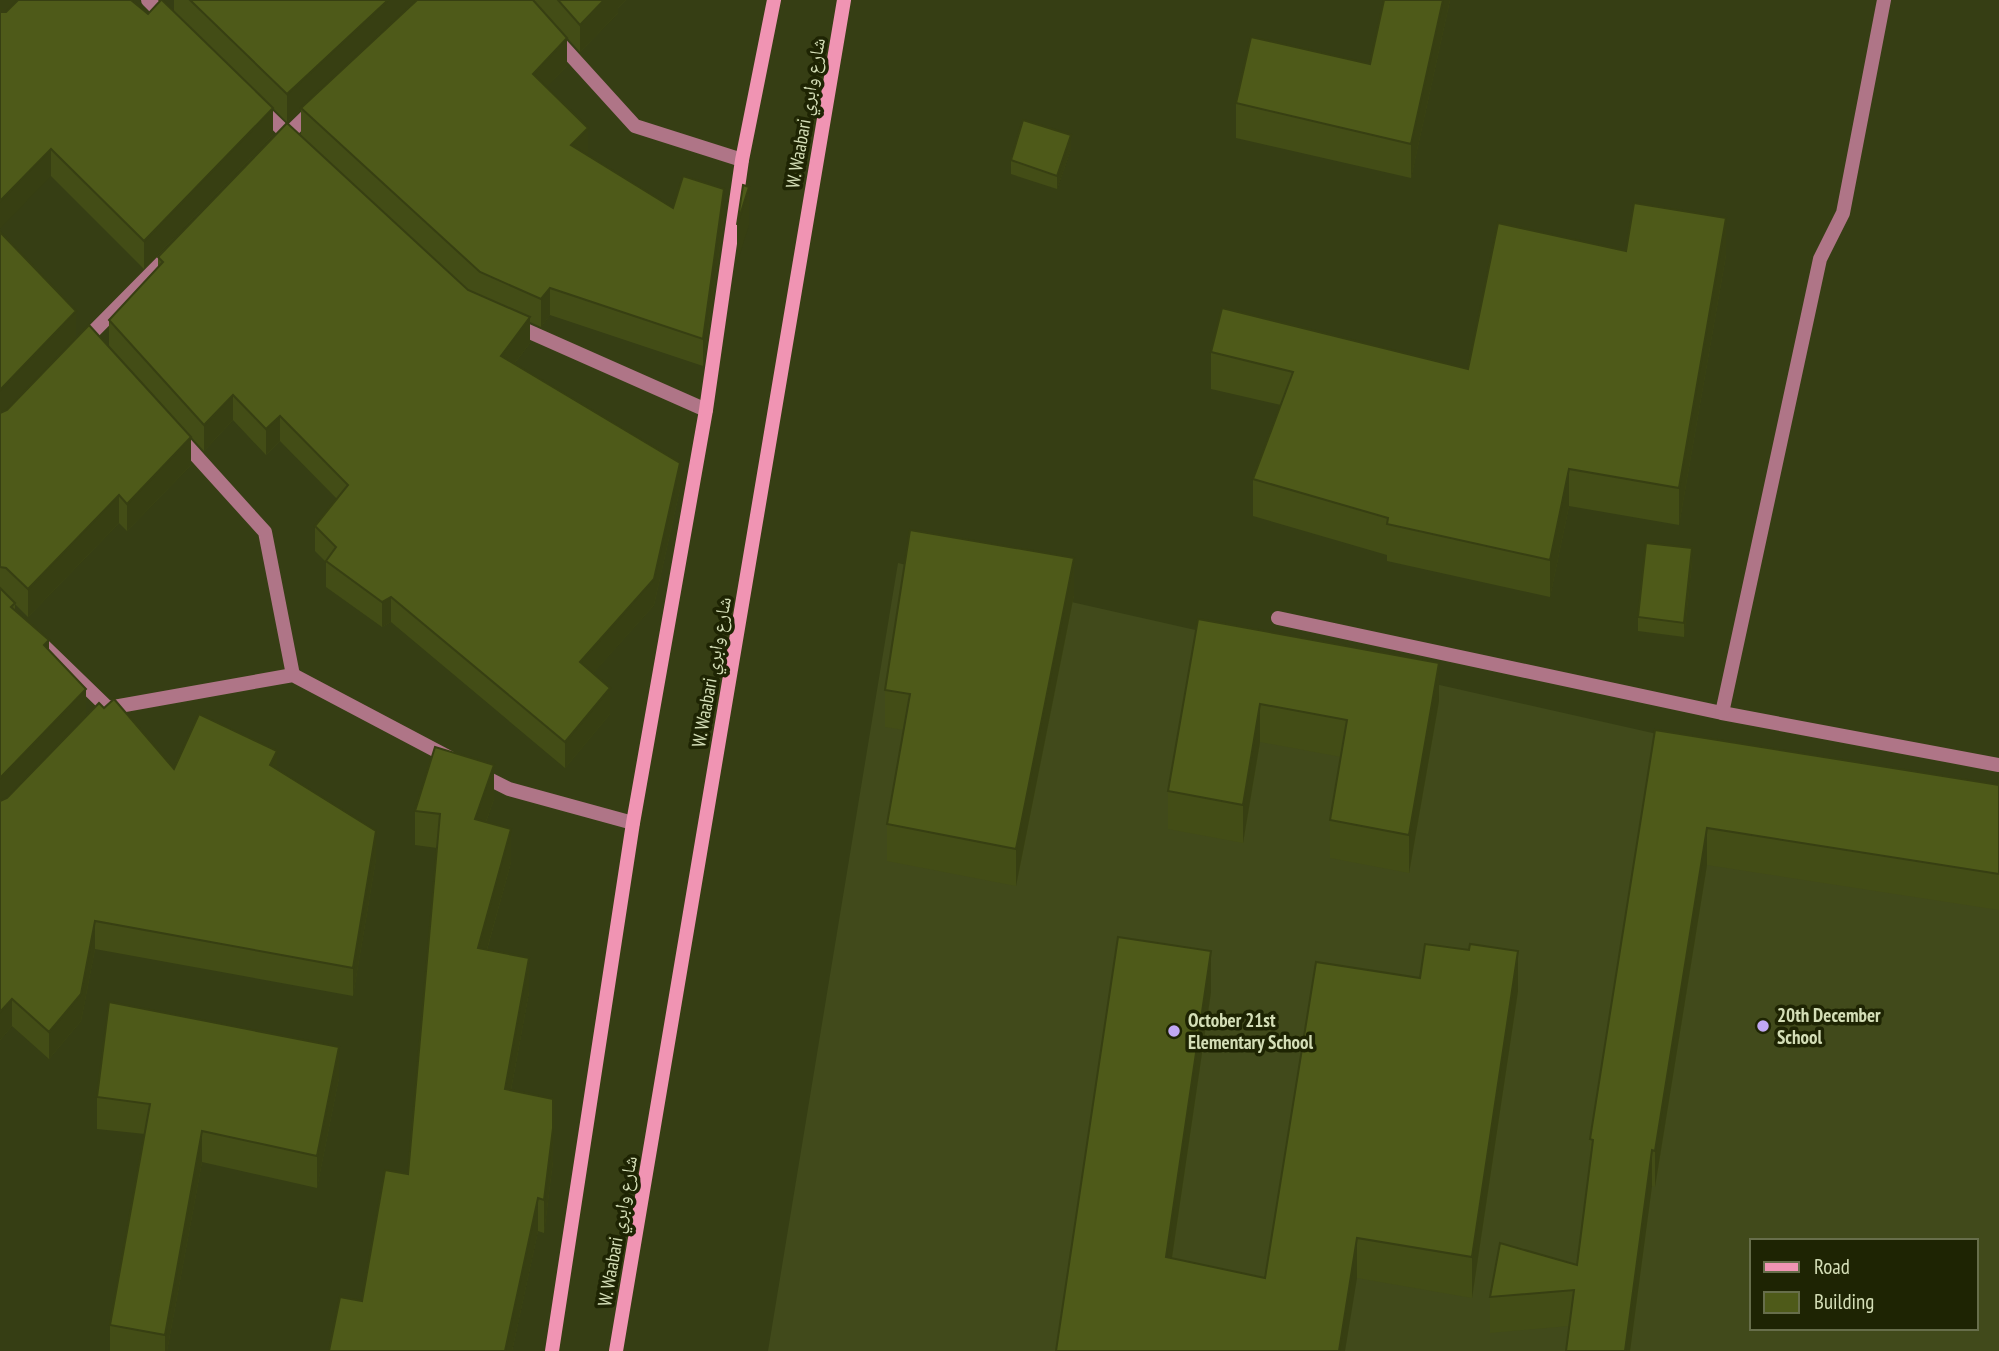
<svg xmlns="http://www.w3.org/2000/svg" width="1999" height="1351" font-family="'PT Sans Narrow','Noto Naskh Arabic',sans-serif">
  <rect width="100%" height="100%" fill="#363e14"/>
  <path fill="#414a1b" fill-rule="evenodd" d="M898,563L1999,811V1351H768ZM1752,1241H1976V1328H1752Z"/>
  <g fill="none" stroke-linecap="round" stroke-linejoin="round">
    <g stroke="#af7587" stroke-width="14">
      <polyline points="556,39 635,126 742,160"/>
      <polyline points="281,141 314,109"/>
      <polyline points="82,343 171,253"/>
      <polyline points="180,438 265,532 293,675"/>
      <polyline points="1278,618 1722,713 1999,765"/>
    </g>
    <g stroke="#af7587" stroke-width="14">
      <polyline points="148,0 167,19"/>
      <polyline points="260,108 293,140"/>
      <polyline points="514,325 706,410"/>
      <polyline points="43,645 108,708"/>
      <polyline points="103,712 108,708 293,675 450,758"/>
      <polyline points="1722,713 1820,259 1843,213 1884,0"/>
      <polyline points="477,773 509,789 633,823"/>
    </g>
    <g stroke="#f094b3" stroke-width="14">
      <polyline points="552,1351 633,823 706,410 742,160 774,0"/>
      <polyline points="616,1351 844,0"/>
    </g>
  </g>
  <g fill="#434d16">
    <polygon points="0,0 148,14 174,11 174,0 626,0 618,8 618,13 580,52 543,11 567,66 546,87 588,155 673,208 724,217 703,366 550,315 541,327 530,322 530,343 514,364 680,489 654,605 593,673 610,714 565,768 391,622 382,627 326,587 326,562 315,551 315,526 337,499 280,441 266,455 233,420 204,451 109,346 109,320 158,267 158,257 301,135 301,109 287,122 273,108 273,135 144,269 51,176"/>
    <polygon points="1450,0 1411,178 1236,138 1236,103 1370,64"/>
    <polygon points="1071,149 1057,189 1011,174 1011,160"/>
    <polygon points="0,232 76,339 191,465 127,531 119,523 28,617 15,604 15,610 49,650 86,717 104,708 174,769 277,770 376,859 353,996 95,949 81,1021 49,1059 12,1026 0,1040"/>
    <polygon points="1626,251 1726,255 1679,525 1569,506 1550,597 1387,561 1387,555 1253,516 1253,479 1281,405 1211,389 1211,352 1468,369"/>
    <polygon points="1692,562 1684,637 1638,631 1638,617"/>
    <polygon points="1074,595 1016,886 887,861 887,824 904,730 885,727 885,690"/>
    <polygon points="1198,619 1439,701 1409,873 1330,858 1330,820 1341,757 1260,742 1243,843 1168,829 1168,791"/>
    <polygon points="1655,730 1999,785 1999,910 1707,865 1655,1187 1652,1186 1630,1351 1566,1351 1569,1326 1490,1333 1490,1297 1577,1265 1590,1163 1590,1139"/>
    <polygon points="494,799 486,822 511,862 487,950 529,992 511,1090 553,1161 544,1233 538,1231 512,1351 329,1351 362,1301 408,1174 437,848 415,845 415,811"/>
    <polygon points="1420,978 1518,991 1472,1298 1357,1278 1056,1351 1211,992 1172,1258 1265,1278"/>
    <polygon points="339,1078 317,1188 202,1162 167,1351 110,1351 110,1325 145,1134 97,1129 97,1097"/>
  </g>
  <g fill="#373f12">
    <polygon points="0,0 18,0 0,18"/>
    <polygon points="388,0 418,0 287,122 287,94"/>
    <polygon points="604,0 626,0 618,8 618,13 580,52 580,25"/>
    <polygon points="1443,0 1450,0 1411,178 1411,144"/>
    <polygon points="567,38 567,66 533,101 533,74"/>
    <polygon points="273,108 273,135 144,269 144,241"/>
    <polygon points="588,128 588,156 571,145"/>
    <polygon points="1071,135 1071,149 1057,189 1057,176"/>
    <polygon points="51,149 51,176 0,229 0,201"/>
    <polygon points="749,187 749,225 737,263 737,225"/>
    <polygon points="724,189 724,217 703,366 703,339"/>
    <polygon points="1726,218 1726,255 1679,525 1679,488"/>
    <polygon points="550,288 550,315 541,327 541,299"/>
    <polygon points="76,311 76,339 0,417 0,390"/>
    <polygon points="530,317 530,343 501,381 501,356"/>
    <polygon points="233,395 233,420 204,451 204,425"/>
    <polygon points="280,416 280,441 266,455 266,429"/>
    <polygon points="191,437 191,465 127,531 127,504"/>
    <polygon points="680,463 680,489 654,605 580,688 580,662"/>
    <polygon points="1569,469 1569,506 1550,597 1550,560"/>
    <polygon points="119,495 119,523 28,617 28,589"/>
    <polygon points="1692,548 1692,562 1684,637 1684,623"/>
    <polygon points="1074,558 1074,595 1016,886 1016,849"/>
    <polygon points="391,597 391,622 382,627 382,602"/>
    <polygon points="49,640 49,667 44,645"/>
    <polygon points="1439,663 1439,701 1409,873 1409,835"/>
    <polygon points="610,688 610,714 565,768 565,742"/>
    <polygon points="86,689 86,717 0,805 0,778"/>
    <polygon points="1260,704 1260,742 1243,843 1243,805"/>
    <polygon points="277,751 277,778 270,765"/>
    <polygon points="494,765 494,799 475,853 475,819"/>
    <polygon points="1707,828 1707,865 1655,1187 1655,1151"/>
    <polygon points="511,829 511,862 478,982 478,948"/>
    <polygon points="376,831 376,859 353,996 353,968"/>
    <polygon points="95,921 95,949 81,1021 49,1059 49,1032"/>
    <polygon points="1211,951 1211,992 1166,1298 1166,1257"/>
    <polygon points="1518,951 1518,991 1472,1298 1472,1257"/>
    <polygon points="529,958 529,992 505,1122 505,1089"/>
    <polygon points="12,999 12,1026 0,1040 0,1012"/>
    <polygon points="339,1047 339,1078 317,1188 317,1156"/>
    <polygon points="553,1128 553,1161 544,1233 544,1200"/>
    <polygon points="202,1131 202,1162 167,1351 165,1351 165,1335"/>
    <polygon points="1652,1150 1652,1186 1630,1351 1625,1351"/>
    <polygon points="538,1198 538,1231 512,1351 505,1351"/>
    <polygon points="1357,1238 1357,1278 1345,1351 1339,1351"/>
  </g>
  <g fill="#4e5a19" stroke="#373f12" stroke-width="2">
    <polygon points="18,0 131,0 148,14 161,0 162,0 273,108 144,241 51,149 0,201 0,12 6,12"/>
    <polygon points="190,0 388,0 287,94"/>
    <polygon points="417,0 533,0 567,38 533,74 588,128 571,145 673,208 683,176 724,189 703,339 550,288 541,299 480,272 301,108"/>
    <polygon points="558,0 604,0 580,25"/>
    <polygon points="1384,0 1443,0 1411,144 1236,103 1251,37 1370,64"/>
    <polygon points="1023,120 1071,135 1057,176 1011,160"/>
    <polygon points="287,123 468,290 530,317 501,356 680,463 654,579 580,662 610,688 565,742 391,597 382,602 326,561 336,547 315,526 348,485 280,416 266,429 233,395 204,425 109,320 163,262 158,257"/>
    <polygon points="743,185 749,187 737,225"/>
    <polygon points="1634,203 1726,218 1679,488 1569,469 1550,560 1387,524 1388,518 1253,479 1293,372 1211,352 1222,308 1468,369 1498,223 1626,251"/>
    <polygon points="0,232 76,311 0,390"/>
    <polygon points="89,325 191,437 127,504 119,495 28,589 6,568 0,567 0,413 7,410"/>
    <polygon points="910,530 1074,558 1016,849 887,824 910,694 885,690"/>
    <polygon points="1646,543 1692,548 1684,623 1638,617"/>
    <polygon points="0,588 15,603 11,607 49,640 44,645 86,689 0,778"/>
    <polygon points="1198,619 1439,663 1409,835 1330,820 1347,720 1260,704 1243,805 1168,791"/>
    <polygon points="114,699 174,769 199,714 277,751 270,765 376,831 353,968 95,921 81,994 49,1032 12,999 0,1012 0,801 7,798 99,703 104,708"/>
    <polygon points="1655,730 1999,785 1999,874 1707,828 1655,1151 1652,1150 1625,1351 1566,1351 1574,1290 1490,1297 1500,1243 1577,1265 1593,1140 1590,1139"/>
    <polygon points="435,747 494,765 475,819 511,829 478,948 529,958 505,1089 553,1099 553,1128 544,1200 538,1198 505,1351 329,1351 340,1297 362,1301 385,1170 408,1174 440,814 415,811"/>
    <polygon points="1118,937 1211,951 1166,1257 1265,1278 1316,962 1420,978 1425,944 1469,950 1470,944 1518,951 1472,1257 1357,1238 1339,1351 1056,1351"/>
    <polygon points="109,1002 339,1047 317,1156 202,1131 165,1335 110,1325 150,1104 97,1097"/>
  </g>
  <g fill="#c1a8f3" stroke="#1e2403" stroke-width="2.5">
    <circle cx="1763" cy="1026" r="7"/>
    <circle cx="1174" cy="1031" r="7"/>
  </g>
  <g text-anchor="middle" stroke-width="7" stroke-linejoin="round" paint-order="stroke">
    <g font-size="19" fill="#d4deb7" stroke="#1e2403">
      <text transform="translate(805 113) rotate(-80)" y="7">W. Waabari شارع وابري</text>
      <text transform="translate(711 672) rotate(-80)" y="7">W. Waabari شارع وابري</text>
      <text transform="translate(617 1231) rotate(-80)" y="7">W. Waabari شارع وابري</text>
    </g>
    <g font-size="19" font-weight="bold" fill="#d4deb7" stroke="#1e2403" text-anchor="start">
      <text x="1777" y="1022">20th December<tspan x="1777" dy="22">School</tspan></text>
      <text x="1188" y="1027">October 21st<tspan x="1188" dy="22">Elementary School</tspan></text>
    </g>
  </g>
  <rect x="1750" y="1239" width="228" height="91" fill="#1e2403" stroke="#676e4b" stroke-width="2"/>
  <rect x="1764" y="1262" width="35" height="10" fill="#f094b3" stroke="#676e4b" stroke-width="2"/>
  <text x="1814" y="1274" font-size="21" fill="#d4deb7">Road</text>
  <rect x="1764" y="1292" width="35" height="21" fill="#4e5a19" stroke="#676e4b" stroke-width="2"/>
  <text x="1814" y="1309" font-size="21" fill="#d4deb7">Building</text>
</svg>
